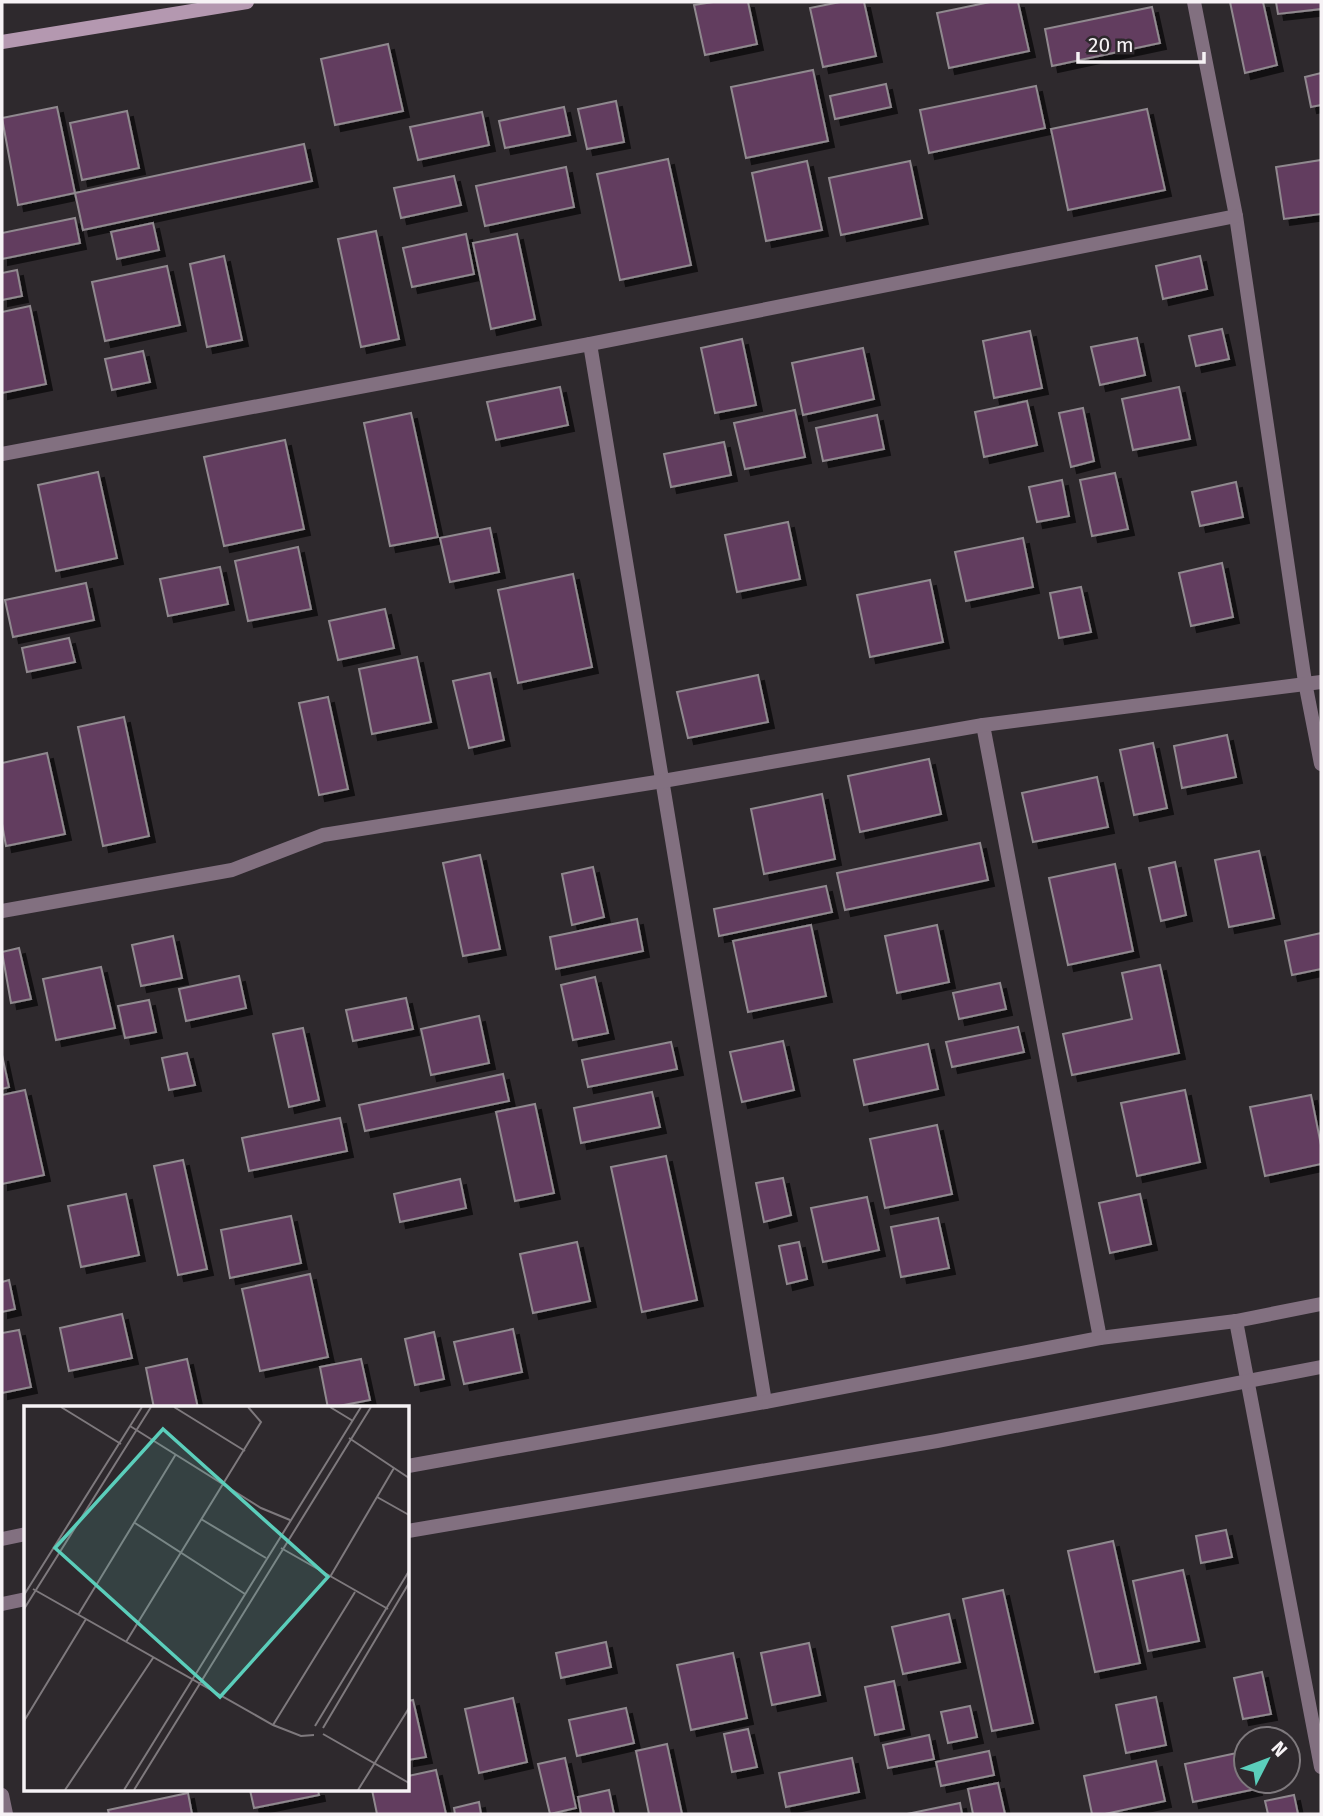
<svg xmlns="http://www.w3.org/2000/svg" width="1323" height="1816" font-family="'Fira Sans',sans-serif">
  <defs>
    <filter id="shadow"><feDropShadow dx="6" dy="6" stdDeviation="0" flood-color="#0009"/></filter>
  </defs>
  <rect width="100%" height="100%" fill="#2e292d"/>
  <g fill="#623e5e" stroke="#90898f" stroke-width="2" filter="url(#shadow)">
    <polygon points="713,2 748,2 757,44 705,55 694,5"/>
    <polygon points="840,2 864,2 876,56 823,67 810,8"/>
    <polygon points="990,2 1018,2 1029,51 949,68 937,13"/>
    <polygon points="1230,2 1263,2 1277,65 1245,73"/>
    <polygon points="1276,2 1321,2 1321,9 1278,14"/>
    <polygon points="1152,7 1160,43 1052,66 1045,29"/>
    <polygon points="388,44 403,111 335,125 321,59"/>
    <polygon points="813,70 828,141 746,158 731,87"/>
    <polygon points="1321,73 1321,105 1311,107 1305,77"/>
    <polygon points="886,84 891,107 835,119 830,96"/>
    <polygon points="1036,86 1045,128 929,153 920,110"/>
    <polygon points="616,101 624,142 587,149 578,109"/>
    <polygon points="57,107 75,193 18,205 2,118"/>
    <polygon points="564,107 570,135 505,148 499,121"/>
    <polygon points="1147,109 1165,190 1068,210 1051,129"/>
    <polygon points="127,111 139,168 82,180 70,123"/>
    <polygon points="482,112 489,145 418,160 410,127"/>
    <polygon points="304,144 312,181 83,230 75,193"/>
    <polygon points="668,159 691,265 620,280 597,174"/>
    <polygon points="1321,160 1321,214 1284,219 1276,167"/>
    <polygon points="807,161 822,230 766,241 752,173"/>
    <polygon points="910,161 922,218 841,235 829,178"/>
    <polygon points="566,167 574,207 485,226 476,186"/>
    <polygon points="454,176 461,205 401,218 394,188"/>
    <polygon points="75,218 80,243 2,259 2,233"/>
    <polygon points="153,223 159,250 117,259 111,232"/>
    <polygon points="376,231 399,339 361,347 338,239"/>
    <polygon points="466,234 474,274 412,287 403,248"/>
    <polygon points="517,234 535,319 491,329 473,243"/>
    <polygon points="224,256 242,340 207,347 190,264"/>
    <polygon points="1200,256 1207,289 1163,299 1156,266"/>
    <polygon points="167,266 180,325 105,341 92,282"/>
    <polygon points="17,270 22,296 2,300 2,273"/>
    <polygon points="30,306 46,384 2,393 2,312"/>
    <polygon points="1222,329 1229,359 1196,366 1189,336"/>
    <polygon points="1030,331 1042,388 994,398 983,341"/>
    <polygon points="1137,338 1145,375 1100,385 1091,347"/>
    <polygon points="742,339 756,405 715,413 701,348"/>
    <polygon points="863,348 874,399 803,415 792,363"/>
    <polygon points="143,351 150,382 112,390 105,359"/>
    <polygon points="560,387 568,425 496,440 487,402"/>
    <polygon points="1179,387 1190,439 1133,450 1122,399"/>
    <polygon points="1027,401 1037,445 984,457 975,412"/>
    <polygon points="1083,408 1094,461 1071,467 1059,413"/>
    <polygon points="795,410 805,457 745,469 734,423"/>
    <polygon points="411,413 438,537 390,546 364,423"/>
    <polygon points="877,415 884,449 823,461 816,428"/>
    <polygon points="285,440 304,529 224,546 204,457"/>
    <polygon points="724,442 731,475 671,487 664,454"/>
    <polygon points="98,472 117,558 56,571 38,485"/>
    <polygon points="1115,473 1128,529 1092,536 1080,480"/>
    <polygon points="1062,480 1069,516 1037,522 1029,487"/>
    <polygon points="1236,482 1243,517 1200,526 1192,492"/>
    <polygon points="788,522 800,579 737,592 725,535"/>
    <polygon points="490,528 499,572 450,582 440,538"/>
    <polygon points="1023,538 1033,587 966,601 955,552"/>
    <polygon points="298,547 311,609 248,621 235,561"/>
    <polygon points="1222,563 1233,617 1191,626 1179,573"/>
    <polygon points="220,567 228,604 168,616 160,579"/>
    <polygon points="573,574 592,667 518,683 498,590"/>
    <polygon points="930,580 943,642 870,657 857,595"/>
    <polygon points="86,583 94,620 13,637 5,600"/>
    <polygon points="1081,587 1091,632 1059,638 1050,593"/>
    <polygon points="385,609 394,648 338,660 329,621"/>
    <polygon points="69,638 75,662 27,672 22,648"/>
    <polygon points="417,657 431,722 372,734 359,669"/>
    <polygon points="490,673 504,740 469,748 453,681"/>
    <polygon points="758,675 768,722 688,738 677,692"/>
    <polygon points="328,697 348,789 319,795 299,703"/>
    <polygon points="124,717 149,836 103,846 78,727"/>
    <polygon points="1227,735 1236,777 1182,788 1174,746"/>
    <polygon points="1153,743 1167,808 1134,815 1120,750"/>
    <polygon points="47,753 65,834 6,846 2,824 2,763"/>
    <polygon points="929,759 941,814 860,832 848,776"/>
    <polygon points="1097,777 1108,827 1033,842 1022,793"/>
    <polygon points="822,794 835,859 764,874 751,809"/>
    <polygon points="980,843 988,880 845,910 837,873"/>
    <polygon points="1259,851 1274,918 1229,927 1215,860"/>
    <polygon points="480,855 500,949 463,956 443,863"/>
    <polygon points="1175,862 1186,915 1161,921 1149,868"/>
    <polygon points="1115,864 1133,951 1068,965 1049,878"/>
    <polygon points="593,867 604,917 572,925 562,874"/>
    <polygon points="826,886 832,912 719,936 714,909"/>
    <polygon points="637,919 643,951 556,969 550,937"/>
    <polygon points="811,925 826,996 748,1012 733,941"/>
    <polygon points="937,925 949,982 897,993 885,936"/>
    <polygon points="1321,933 1321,969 1292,975 1285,941"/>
    <polygon points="173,936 182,978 141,986 132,945"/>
    <polygon points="19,948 31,999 11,1003 2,952"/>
    <polygon points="1160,965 1179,1053 1072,1075 1063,1034 1132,1019 1122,973"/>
    <polygon points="101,967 115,1028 56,1040 43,979"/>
    <polygon points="239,976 246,1008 186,1021 179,989"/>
    <polygon points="595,977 608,1033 573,1040 561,985"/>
    <polygon points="1000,983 1006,1009 959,1019 953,993"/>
    <polygon points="406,998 413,1029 353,1041 346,1010"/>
    <polygon points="149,1000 156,1032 125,1038 118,1006"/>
    <polygon points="479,1016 489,1063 431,1075 421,1029"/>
    <polygon points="1018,1027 1024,1052 952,1067 946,1042"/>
    <polygon points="303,1028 319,1100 289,1107 273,1034"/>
    <polygon points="783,1041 794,1090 742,1102 730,1052"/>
    <polygon points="671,1042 677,1069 588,1087 582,1060"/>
    <polygon points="928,1044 938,1089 864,1105 854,1060"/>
    <polygon points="187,1053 195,1085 169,1090 162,1058"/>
    <polygon points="2,1055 9,1087 2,1089"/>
    <polygon points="503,1074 509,1101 365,1131 359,1105"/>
    <polygon points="25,1090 44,1175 2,1184 2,1095"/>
    <polygon points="1185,1090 1200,1162 1137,1176 1121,1103"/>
    <polygon points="652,1092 660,1127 581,1143 574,1108"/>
    <polygon points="1311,1095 1321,1145 1321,1164 1265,1176 1250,1107"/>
    <polygon points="535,1104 554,1193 515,1201 496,1112"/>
    <polygon points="340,1118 347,1151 249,1171 242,1138"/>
    <polygon points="937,1125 952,1194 885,1208 870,1139"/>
    <polygon points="666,1156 697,1300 642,1312 611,1167"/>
    <polygon points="183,1160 207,1269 178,1275 154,1166"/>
    <polygon points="783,1178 791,1215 764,1222 756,1183"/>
    <polygon points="460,1179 466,1208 400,1222 394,1194"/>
    <polygon points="126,1194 139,1255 81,1267 68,1206"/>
    <polygon points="1140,1194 1151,1244 1110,1253 1099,1203"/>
    <polygon points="867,1197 879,1250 823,1262 811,1208"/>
    <polygon points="291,1216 301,1263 230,1278 221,1230"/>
    <polygon points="938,1218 949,1268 901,1277 891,1227"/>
    <polygon points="577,1242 590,1301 533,1313 520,1254"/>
    <polygon points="799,1242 807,1279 787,1284 779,1246"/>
    <polygon points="310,1274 328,1357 260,1371 242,1289"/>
    <polygon points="9,1280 15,1309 2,1312 2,1282"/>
    <polygon points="122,1314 132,1358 69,1371 60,1328"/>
    <polygon points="513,1329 522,1372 464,1384 454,1342"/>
    <polygon points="19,1330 31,1387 2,1393 2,1333"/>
    <polygon points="434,1332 444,1379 415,1385 405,1339"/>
    <polygon points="187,1359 198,1408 154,1408 146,1368"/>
    <polygon points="361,1359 370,1400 328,1408 320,1367"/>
    <polygon points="1226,1530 1232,1557 1201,1563 1196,1536"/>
    <polygon points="1113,1541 1140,1663 1095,1672 1068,1551"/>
    <polygon points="1183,1570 1199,1641 1148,1651 1133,1581"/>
    <polygon points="1003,1590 1033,1723 992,1731 963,1599"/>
    <polygon points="949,1614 960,1662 903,1674 892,1627"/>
    <polygon points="606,1642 611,1667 561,1678 556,1653"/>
    <polygon points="809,1643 820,1695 772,1705 761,1653"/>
    <polygon points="733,1653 747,1718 691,1730 677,1665"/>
    <polygon points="1262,1672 1271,1714 1243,1719 1234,1678"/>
    <polygon points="894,1681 904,1729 875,1735 865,1687"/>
    <polygon points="1156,1697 1166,1745 1126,1753 1116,1705"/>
    <polygon points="513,1698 527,1762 479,1773 465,1709"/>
    <polygon points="413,1700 426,1757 408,1760 408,1701"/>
    <polygon points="970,1706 977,1737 948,1743 941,1712"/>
    <polygon points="626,1708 634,1743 577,1756 569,1720"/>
    <polygon points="748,1729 757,1767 732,1772 724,1734"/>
    <polygon points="929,1735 934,1759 888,1768 883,1745"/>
    <polygon points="667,1744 682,1814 649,1814 636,1751"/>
    <polygon points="989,1751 994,1775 941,1786 936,1762"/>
    <polygon points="1246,1751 1246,1781 1254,1781 1256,1789 1193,1802 1185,1764"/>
    <polygon points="565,1758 576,1808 550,1814 538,1764"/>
    <polygon points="852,1758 859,1792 786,1807 779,1773"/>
    <polygon points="1156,1761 1165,1801 1105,1814 1092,1814 1084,1776"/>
    <polygon points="436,1770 446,1814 377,1814 372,1790 408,1790 408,1776"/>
    <polygon points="998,1783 1005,1814 973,1814 968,1789"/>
    <polygon points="250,1790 318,1790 319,1795 254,1808"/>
    <polygon points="609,1790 614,1814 581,1814 578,1797"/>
    <polygon points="188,1793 192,1814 109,1814 108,1810"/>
    <polygon points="1294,1795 1298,1814 1268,1814 1265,1801"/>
    <polygon points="479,1802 481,1814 455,1814 454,1808"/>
    <polygon points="960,1803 962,1814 907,1814"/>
  </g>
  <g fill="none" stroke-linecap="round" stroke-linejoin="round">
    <g stroke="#827080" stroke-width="14">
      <polyline points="1194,2 1236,216 1305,682 1321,764"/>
      <polyline points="590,344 765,1402"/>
      <polyline points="2,454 590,344 1236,216"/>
      <polyline points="983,725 1100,1338"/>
      <polyline points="2,911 232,870 323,835 663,781 983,725 1321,682"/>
      <polyline points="1236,1321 1321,1767"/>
      <polyline points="2,1795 6,1814"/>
    </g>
    <g stroke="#827080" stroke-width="14">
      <polyline points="408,1466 765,1402 1100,1338 1236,1321 1321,1304"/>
      <polyline points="408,1531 937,1441 1321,1367"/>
      <polyline points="2,1539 26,1534"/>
      <polyline points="2,1604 26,1599"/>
    </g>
    <polyline stroke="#b498b0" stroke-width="14" points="2,42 247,2"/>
  </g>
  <g transform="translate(24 1406)">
    <rect width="385" height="385" fill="#2e292d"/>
    <path fill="none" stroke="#7e797d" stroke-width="2" d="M37,1L97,38M150,1L221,45M306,1L329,15M106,20L237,102L266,114M325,32L385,72M353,91L385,109M177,113L242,152M111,117L221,188M257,142L364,203M306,171L370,62M9,183L249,319L277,330L290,329M0,189L118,1M0,203L127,1M54,209L152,48M102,236L237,16L224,1M0,315L62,213M249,319L331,186M291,320L385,165M299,322L385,177M299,328L385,377M41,384L129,252M100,384L337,1M110,384L347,1M334,384L385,302"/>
    <path fill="#5bcebb" fill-opacity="0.15" stroke="#5bcebb" stroke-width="3.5" d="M139,23L304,171L196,291L31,142Z"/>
    <rect width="385" height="385" fill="none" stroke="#f6f2f5" stroke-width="3.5"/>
  </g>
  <rect width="1323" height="1816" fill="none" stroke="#f6f2f5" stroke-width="7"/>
  <g transform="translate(1267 1760) rotate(48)"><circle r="33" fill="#2e292d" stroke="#7e797d" stroke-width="2"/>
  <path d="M0-5L12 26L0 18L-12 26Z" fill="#5bcebb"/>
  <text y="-10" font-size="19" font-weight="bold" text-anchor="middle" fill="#f6f2f5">N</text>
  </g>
  <path d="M1078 52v10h126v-10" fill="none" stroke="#f6f2f5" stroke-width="3.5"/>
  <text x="1088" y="52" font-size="21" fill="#f6f2f5" stroke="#2e292d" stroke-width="5" paint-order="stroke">20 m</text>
</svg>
